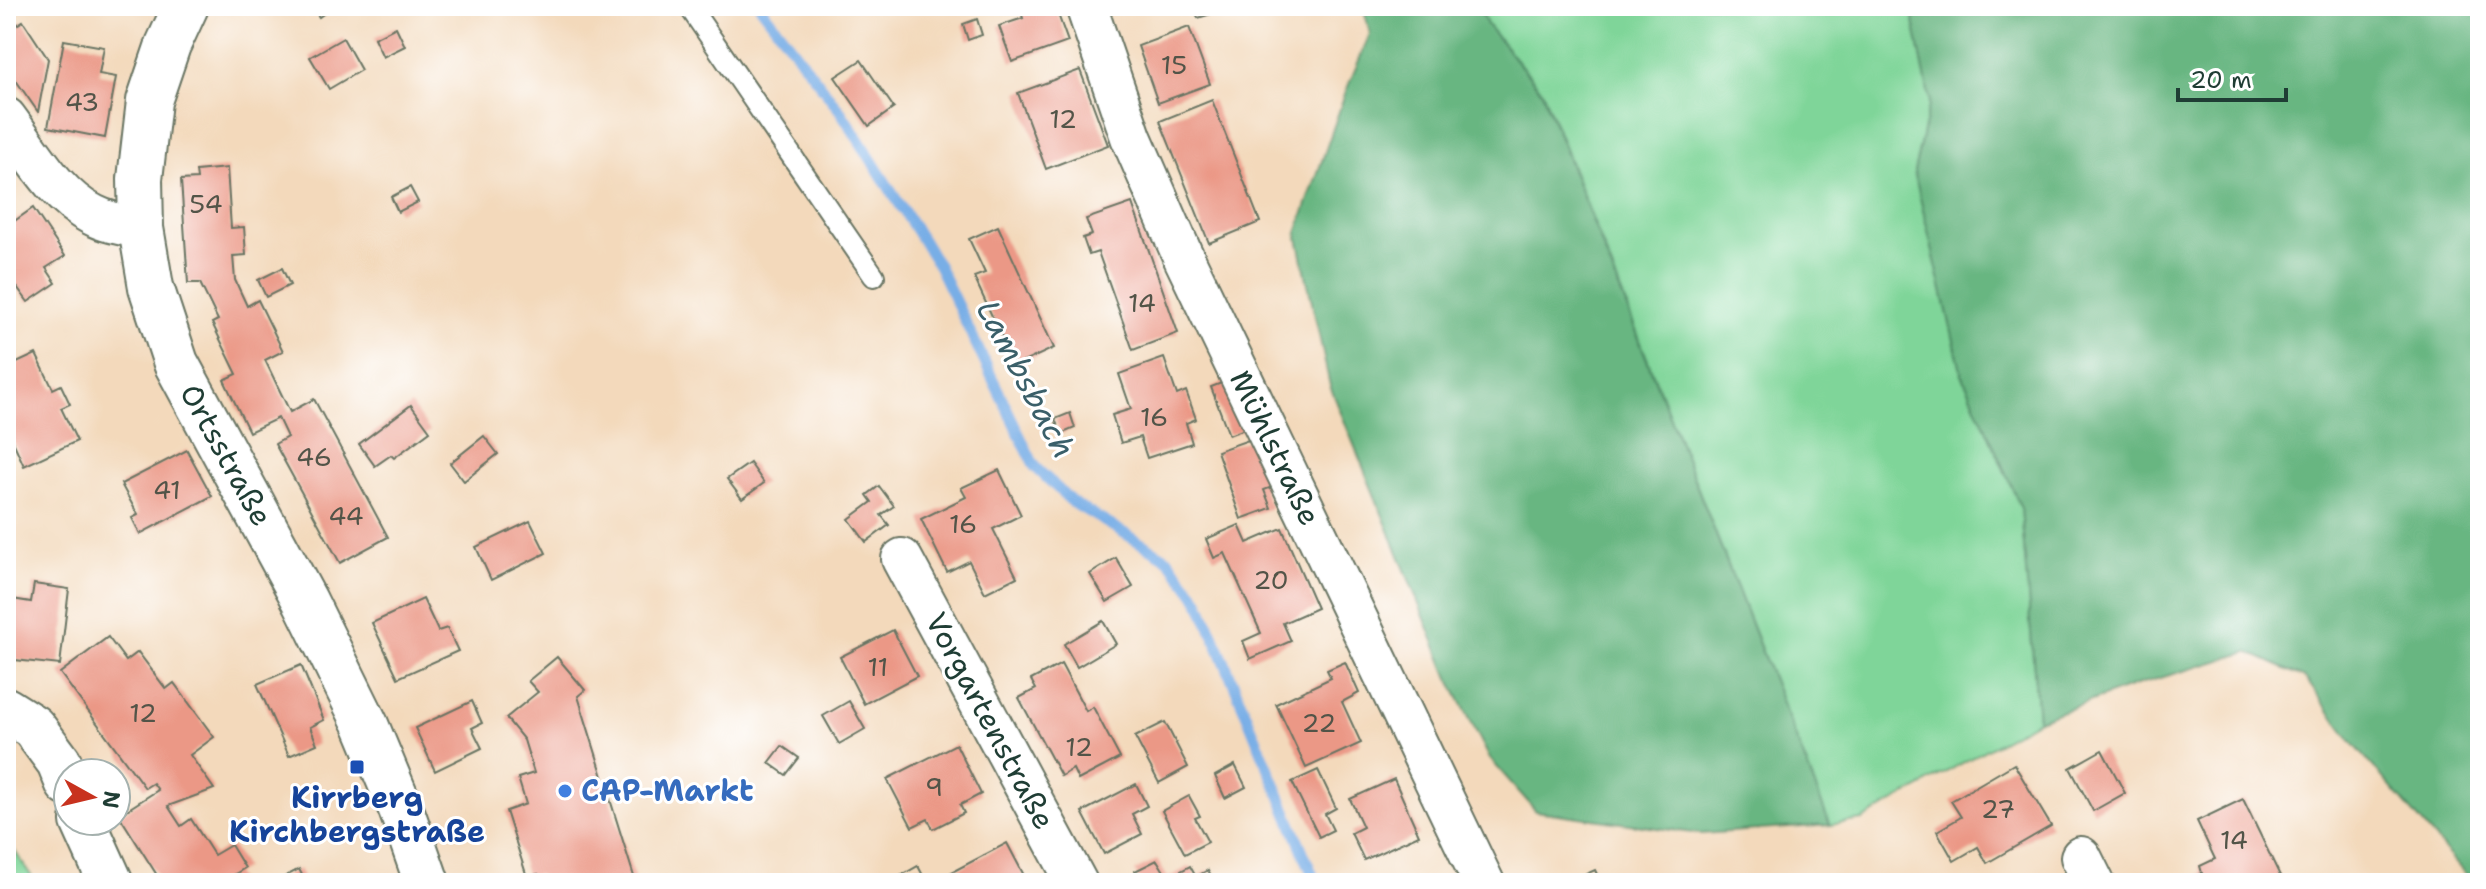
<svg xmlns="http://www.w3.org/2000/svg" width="2486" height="889" font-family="'Shantell Sans',sans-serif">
  <rect width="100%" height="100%" fill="#fff"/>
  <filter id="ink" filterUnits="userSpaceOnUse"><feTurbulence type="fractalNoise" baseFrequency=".0125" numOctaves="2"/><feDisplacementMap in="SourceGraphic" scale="16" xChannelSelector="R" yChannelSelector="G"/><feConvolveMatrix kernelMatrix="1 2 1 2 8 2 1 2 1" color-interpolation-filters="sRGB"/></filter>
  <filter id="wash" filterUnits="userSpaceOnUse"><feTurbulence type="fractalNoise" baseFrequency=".006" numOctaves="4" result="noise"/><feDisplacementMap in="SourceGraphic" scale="32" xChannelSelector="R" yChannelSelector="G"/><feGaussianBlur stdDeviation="1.8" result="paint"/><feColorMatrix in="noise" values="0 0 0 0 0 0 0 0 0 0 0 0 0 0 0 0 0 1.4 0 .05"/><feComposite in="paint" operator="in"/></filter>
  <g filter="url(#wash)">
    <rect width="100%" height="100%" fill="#f3d9bb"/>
    <g fill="#7fd599" stroke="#4f8966" stroke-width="2">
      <polygon points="1479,6 1911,6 1930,101 1914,172 1962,374 2021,508 2038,720 1862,820 1830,825 1542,90 1487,25"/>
      <polygon points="6,838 36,883 6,883"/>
    </g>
    <g fill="#67b681" stroke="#437a5a" stroke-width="2">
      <polygon points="1363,6 1479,6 1487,25 1541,90 1830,825 1700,834 1536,811 1490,759 1449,678 1330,386 1297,233 1346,91 1370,34"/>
      <polygon points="1911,6 2480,6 2480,883 2473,883 2352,742 2305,678 2248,652 2133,686 2038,720 2021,508 1962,374 1914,172 1930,101"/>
    </g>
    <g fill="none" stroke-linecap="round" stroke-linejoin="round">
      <polyline stroke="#78aee6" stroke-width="11" points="760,6 841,112 938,265 1035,467 1073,503 1168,559 1199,600 1316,883"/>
    </g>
    <g id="blocks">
      <g fill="#eb9886">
        <polygon points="311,6 334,6 319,17"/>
        <polygon points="1019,6 1055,6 1068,42 1012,62 999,26 1023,18"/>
        <polygon points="1194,6 1234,6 1234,7 1198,18"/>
        <polygon points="977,19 982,35 968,40 963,24"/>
        <polygon points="23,21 48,59 38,112 6,66 6,32"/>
        <polygon points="396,27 405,46 383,57 374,38"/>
        <polygon points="1189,27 1210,84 1158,103 1138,46"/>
        <polygon points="343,38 361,70 329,89 310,57"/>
        <polygon points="64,40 104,47 99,74 116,77 105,138 48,127"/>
        <polygon points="861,60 894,108 869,126 835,77"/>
        <polygon points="1080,70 1108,145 1046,169 1018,93"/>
        <polygon points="1212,100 1260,222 1209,243 1160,121"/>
        <polygon points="227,168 231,228 244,227 246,255 233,256 235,280 247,306 258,300 283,351 265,360 290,412 314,399 388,537 340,563 275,444 287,437 278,418 249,432 224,380 237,374 212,323 218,320 200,283 188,283 181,180 197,179 196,171"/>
        <polygon points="410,187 418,202 398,212 391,197"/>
        <polygon points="1132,203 1178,333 1133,350 1098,252 1089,255 1083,238 1092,235 1086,219"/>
        <polygon points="33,208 65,256 46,268 56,283 28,302 17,287 6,295 6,227"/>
        <polygon points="998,226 1054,348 1015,366 974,277 985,273 969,239"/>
        <polygon points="282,268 290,285 266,297 258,280"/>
        <polygon points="36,354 53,389 61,385 70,404 61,408 77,441 24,466 6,426 6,368"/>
        <polygon points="1164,358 1177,395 1186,391 1196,419 1186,423 1192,443 1147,458 1140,437 1121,443 1112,415 1131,409 1119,374"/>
        <polygon points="1232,379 1250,427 1229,435 1211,387"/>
        <polygon points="411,405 430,431 394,458 391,455 375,466 359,444"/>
        <polygon points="1070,413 1075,428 1061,434 1055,419"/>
        <polygon points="484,436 498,454 464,481 450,463"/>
        <polygon points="1257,437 1275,486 1264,490 1271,508 1241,519 1217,451"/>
        <polygon points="187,450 212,496 140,534 132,518 138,515 121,484"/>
        <polygon points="750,463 764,483 742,499 727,479"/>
        <polygon points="999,470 1021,515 993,529 1017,577 985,593 969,561 947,572 921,519 966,497 961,488"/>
        <polygon points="879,486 894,506 881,515 889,525 866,542 849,519 872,502 867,495"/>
        <polygon points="530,521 546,553 491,580 476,547"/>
        <polygon points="1239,525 1247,543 1282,528 1317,608 1283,623 1291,641 1250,659 1243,641 1261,633 1225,553 1214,558 1206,539"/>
        <polygon points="1116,558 1133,587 1107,602 1090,574"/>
        <polygon points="34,584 69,589 60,665 6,659 6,598 31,602"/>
        <polygon points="423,599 438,631 447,628 458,651 398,678 372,623"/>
        <polygon points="1103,621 1116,644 1077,667 1064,644"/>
        <polygon points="893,630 917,676 864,704 840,657"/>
        <polygon points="108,637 126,661 138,652 166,689 174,683 214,737 190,755 214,789 168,806 181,826 191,819 214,855 231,845 245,868 235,874 241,883 162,883 119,815 158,790 153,783 145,788 60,673"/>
        <polygon points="557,657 585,690 578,696 636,883 540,883 538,874 527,877 506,811 526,804 518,778 534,773 524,740 506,718 538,692 528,681"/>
        <polygon points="1345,662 1359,693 1342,702 1361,743 1306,768 1276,704 1331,678 1327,670"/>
        <polygon points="1061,664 1086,711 1093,707 1120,758 1078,780 1073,769 1061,776 1019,698 1036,689 1031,680"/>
        <polygon points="301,665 324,720 310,727 317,744 289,756 257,684"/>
        <polygon points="472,701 482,723 472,728 482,748 435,771 415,728"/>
        <polygon points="849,701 865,729 839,744 823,716"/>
        <polygon points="1165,722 1188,767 1159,783 1135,737"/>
        <polygon points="956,744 981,794 960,805 964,813 933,829 928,819 912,827 887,779"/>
        <polygon points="782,746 799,758 786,775 769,763"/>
        <polygon points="2102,750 2125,793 2093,811 2070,768"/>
        <polygon points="2014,764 2051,826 1987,863 1978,847 1954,861 1937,831 1961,817 1951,801"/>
        <polygon points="1235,765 1246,787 1225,798 1215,776"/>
        <polygon points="1318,770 1336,808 1325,814 1333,830 1319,837 1292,782"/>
        <polygon points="1394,779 1419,835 1364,860 1351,833 1363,827 1350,799"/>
        <polygon points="1136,784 1147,806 1132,814 1142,834 1104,854 1082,812"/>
        <polygon points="1189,796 1200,816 1195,818 1208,842 1185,854 1162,811"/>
        <polygon points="2243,799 2283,882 2182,883 2202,873 2200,866 2215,859 2197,821"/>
        <polygon points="1007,843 1028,883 931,883"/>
        <polygon points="1157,860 1168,878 1190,866 1196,877 1208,870 1215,883 1136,883 1140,881 1135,871"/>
        <polygon points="918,866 927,883 888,883"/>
        <polygon points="299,869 306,883 273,883"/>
        <polygon points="1595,870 1601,883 1566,883"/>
      </g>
    </g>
  </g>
  <g filter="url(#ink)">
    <use href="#blocks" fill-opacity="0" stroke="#697463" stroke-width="2"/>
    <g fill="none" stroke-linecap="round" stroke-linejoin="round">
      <g stroke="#697463" stroke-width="24">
        <polyline id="lane" points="689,6 874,276"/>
      </g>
      <g stroke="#697463" stroke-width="44">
        <g id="street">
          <polyline points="1086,6 1131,137 1182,254 1484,883"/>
          <path d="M6,118C31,151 55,196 93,215C108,223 124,225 141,228"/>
          <polyline points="902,559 1077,883"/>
          <polyline points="2081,857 2094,883"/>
        </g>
      </g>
      <g stroke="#697463" stroke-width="48">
        <g id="secondary">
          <polyline points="186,6 168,45 149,101 140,179 141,228 151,287 176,363 305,601 366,725 401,809 427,883"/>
          <polyline points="6,710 33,727 59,762 68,784"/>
          <polyline points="83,821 111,883"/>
        </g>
      </g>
      <use href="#lane" stroke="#fff" stroke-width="20"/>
      <use href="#street" stroke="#fff" stroke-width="40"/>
      <use href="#secondary" stroke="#fff" stroke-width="44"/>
    </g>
  </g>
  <rect fill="#1a4fb4" stroke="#fff" stroke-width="3" x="349" y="759" width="16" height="16" rx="4"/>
  <circle fill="#3f7fe0" stroke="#fff" stroke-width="3" cx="565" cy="791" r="8"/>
  <g text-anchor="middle" stroke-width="6" stroke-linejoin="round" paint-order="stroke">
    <g font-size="26" fill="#525448">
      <text x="1174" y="74">15</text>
      <text x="82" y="111">43</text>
      <text x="1063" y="128">12</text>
      <text x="206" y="213">54</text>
      <text x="1142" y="312">14</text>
      <text x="1154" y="426">16</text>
      <text x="314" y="466">46</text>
      <text x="167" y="499">41</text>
      <text x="346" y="525">44</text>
      <text x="963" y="533">16</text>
      <text x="1271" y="589">20</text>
      <text x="878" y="676">11</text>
      <text x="143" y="722">12</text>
      <text x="1319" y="732">22</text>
      <text x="1079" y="756">12</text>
      <text x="934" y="796">9</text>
      <text x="1998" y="818">27</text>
      <text x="2234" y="849">14</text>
    </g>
    <g font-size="30" fill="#1f3d34" stroke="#fff">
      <text transform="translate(1275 448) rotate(64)" y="10">Mühlstraße</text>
      <text transform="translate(226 455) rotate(61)" y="10">Ortsstraße</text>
      <text transform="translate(990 721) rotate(62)" y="10">Vorgartenstraße</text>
    </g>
    <g font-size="30" font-weight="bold" fill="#366cbe" stroke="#fff" text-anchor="start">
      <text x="581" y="801">CAP-Markt</text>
    </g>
    <g font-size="30" font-weight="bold" fill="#164399" stroke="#fff">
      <text x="357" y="808">Kirrberg<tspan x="357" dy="34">Kirchbergstraße</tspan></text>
    </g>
    <g font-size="32" font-style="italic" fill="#3a5f69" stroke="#fff">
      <text transform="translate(1026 379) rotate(62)" y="11">Lambsbach</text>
    </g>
  </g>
  <rect width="2486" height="889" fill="none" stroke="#fff" stroke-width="32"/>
  <g transform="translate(92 797) rotate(98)"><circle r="38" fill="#ffffff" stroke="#a5b1ae" stroke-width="2"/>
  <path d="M0-6L14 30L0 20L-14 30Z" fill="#c8321e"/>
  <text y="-12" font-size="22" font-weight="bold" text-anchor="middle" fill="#1f3d34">N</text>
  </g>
  <path d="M2178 88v12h108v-12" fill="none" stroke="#1f3d34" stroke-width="4"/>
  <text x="2190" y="88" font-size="24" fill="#1f3d34" stroke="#ffffff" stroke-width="6" paint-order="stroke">20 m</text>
</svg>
